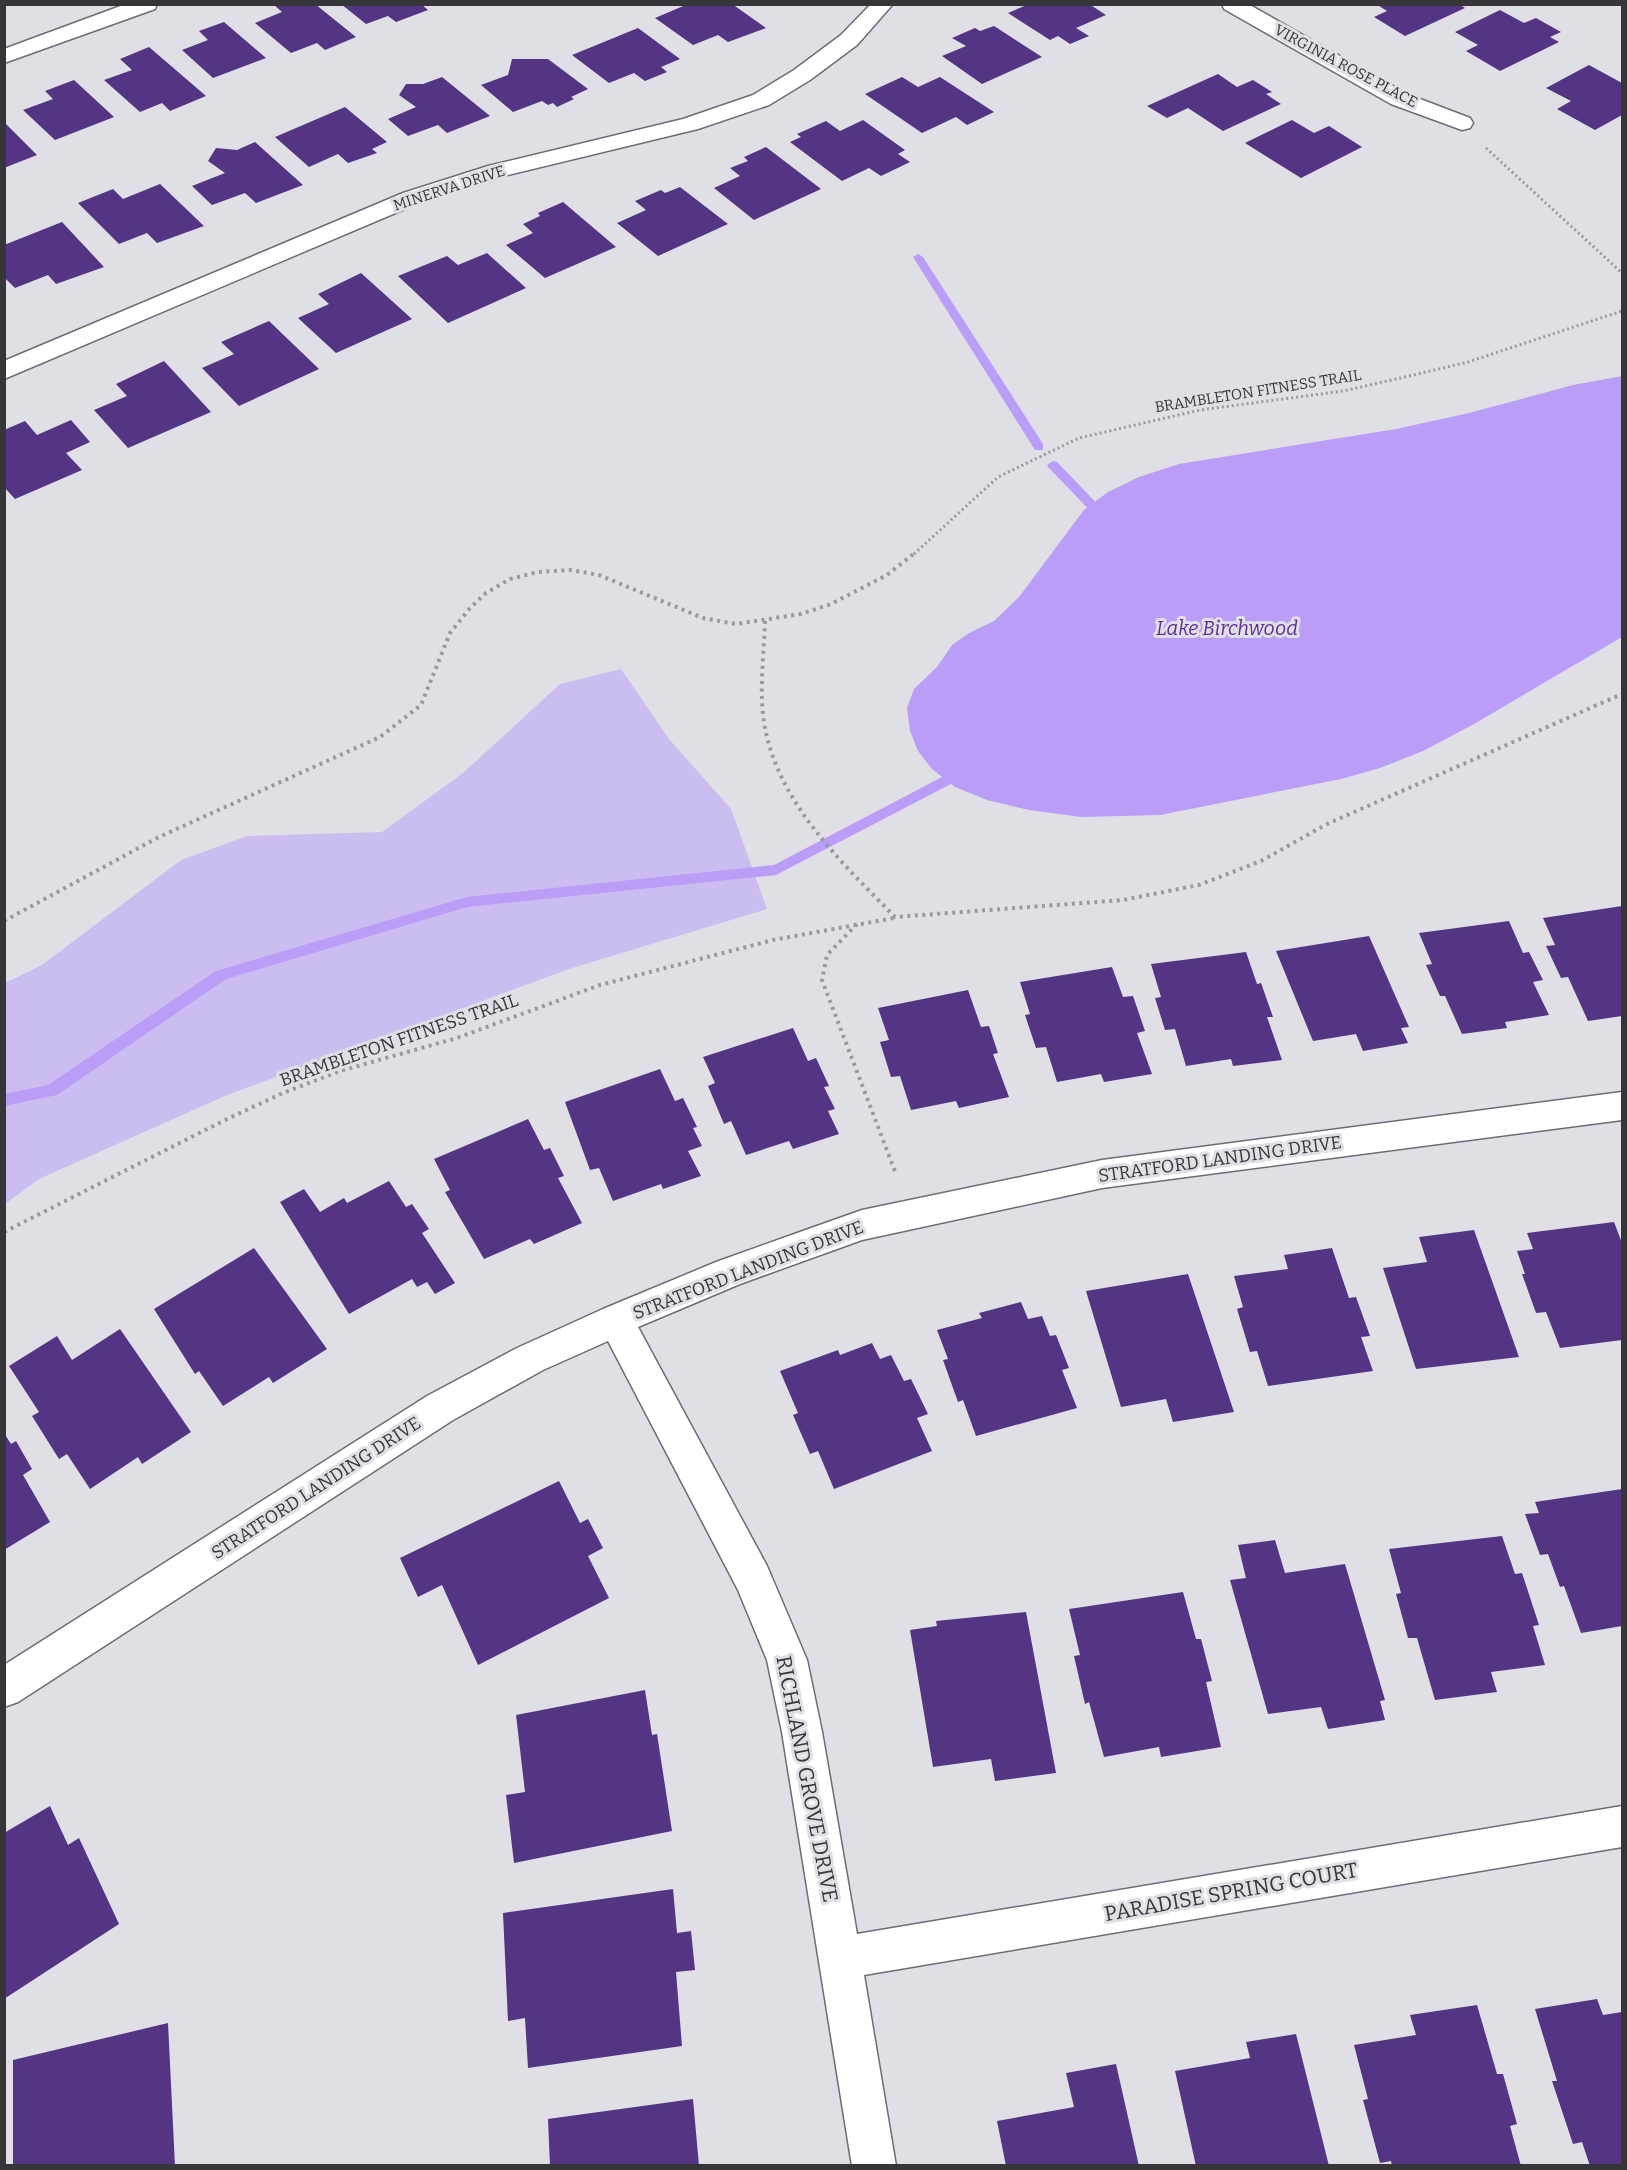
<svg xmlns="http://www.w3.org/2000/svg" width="1627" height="2170" font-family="Bitter,serif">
  <rect width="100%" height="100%" fill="#e0dfe5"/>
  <polygon fill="#ccbdf1" points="621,669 669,739 731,809 767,909 569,969 227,1095 39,1179 5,1204 5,983 42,965 181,860 247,836 382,832 463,773 560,684"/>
  <polygon fill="#ba9df7" points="1622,376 1622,637 1474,724 1423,751 1380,768 1341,779 1160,815 1081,817 1029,810 987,800 955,787 932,769 918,751 910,731 907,708 914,689 937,667 952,645 969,633 994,621 1019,597 1084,510 1108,492 1139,477 1179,464 1396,429 1469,413 1573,385"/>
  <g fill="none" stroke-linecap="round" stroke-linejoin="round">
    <g fill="#ba9df7" fill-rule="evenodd">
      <polygon points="918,254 923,257 1043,444 1043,450 1035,450 913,257"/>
      <polygon points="1053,461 1057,462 1109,516 1109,522 1101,522 1049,468 1047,465"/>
      <polygon points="963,766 970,771 968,775 776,875 467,907 226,979 57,1095 4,1106 4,1094 48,1085 216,971 467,897 774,865"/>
    </g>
  </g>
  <g fill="#533584">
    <polygon points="273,4 315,4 356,37 325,50 317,43 291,53 255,23 282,12"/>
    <polygon points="341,4 421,4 428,10 396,22 388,16 366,24"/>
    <polygon points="688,4 732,4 766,28 728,42 718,35 693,45 655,18"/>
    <polygon points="1029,4 1089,4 1106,15 1076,28 1089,36 1070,44 1058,36 1050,40 1008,13"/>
    <polygon points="1376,4 1459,4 1465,8 1405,36 1374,17 1387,11"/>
    <polygon points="1500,10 1524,23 1536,18 1561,32 1550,37 1559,42 1500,71 1466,51 1478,45 1455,32"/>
    <polygon points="224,22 266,58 213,78 182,50 208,40 199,31"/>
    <polygon points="994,26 1042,57 982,84 942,56 966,46 952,38 975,28 980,31"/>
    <polygon points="638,28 680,59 661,67 667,72 645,81 634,73 609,83 572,55"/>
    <polygon points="149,47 206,96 170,111 162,103 140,112 104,80 132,70 120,59"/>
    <polygon points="512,59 548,59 588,89 571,97 574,99 557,107 553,103 548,105 542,101 513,112 481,85 508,75"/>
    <polygon points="1589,65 1622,83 1622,115 1595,130 1557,109 1571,101 1546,88"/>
    <polygon points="1218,74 1237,87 1253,80 1272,92 1266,94 1281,104 1223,131 1188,108 1167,118 1147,106"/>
    <polygon points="442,77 490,116 447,133 438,125 408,136 388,119 416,107 399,95 406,84 423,84"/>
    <polygon points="902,77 918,87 940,77 994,112 967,125 956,117 922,133 865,94"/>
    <polygon points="74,80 114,117 55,140 23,110 53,99 45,91"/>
    <polygon points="345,107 387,142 372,149 377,153 348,163 338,154 309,167 275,137"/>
    <polygon points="863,120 905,150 898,154 910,162 881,176 869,168 842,181 790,142 801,137 797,134 826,121 840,131"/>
    <polygon points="1292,120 1314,133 1329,126 1362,147 1301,178 1245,143"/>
    <polygon points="4,122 37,155 4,168"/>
    <polygon points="255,142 303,185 256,203 245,193 212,205 192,186 225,173 208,161 216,148 237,150"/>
    <polygon points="766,147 821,189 754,220 714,188 740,176 730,168 748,161 744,157"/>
    <polygon points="160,184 204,226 157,243 147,233 119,244 78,203 113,189 123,199"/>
    <polygon points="680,187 728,224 658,256 617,223 646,210 635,201 661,190 665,193"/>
    <polygon points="563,202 616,247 545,278 506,245 533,233 523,224 540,216 538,213"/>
    <polygon points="62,222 104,267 56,284 48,275 15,288 4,277 4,245"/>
    <polygon points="487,253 526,288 448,323 398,276 447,256 458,265"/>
    <polygon points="361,273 412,319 336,353 298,318 329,304 318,294"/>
    <polygon points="269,321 319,369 239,406 202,368 234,354 221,342"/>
    <polygon points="164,361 211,412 128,448 94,410 127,396 116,384"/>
    <polygon points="71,420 90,442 66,453 82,470 15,499 4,487 4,430 25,421 37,435"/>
    <polygon points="1622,906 1622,1016 1588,1021 1568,977 1561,978 1546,946 1555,945 1543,918"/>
    <polygon points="1509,921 1523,953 1529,952 1543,980 1533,982 1549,1015 1505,1022 1507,1028 1462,1034 1445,996 1440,996 1426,965 1432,964 1419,933"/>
    <polygon points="1369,936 1409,1027 1401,1028 1408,1043 1363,1051 1356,1034 1313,1041 1276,951"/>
    <polygon points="1246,952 1257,984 1261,983 1273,1017 1267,1017 1282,1060 1233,1066 1231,1059 1186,1066 1175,1029 1165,1030 1155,998 1161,997 1151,964"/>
    <polygon points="1112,967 1123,997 1133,996 1145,1031 1137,1033 1152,1074 1104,1082 1101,1074 1057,1082 1046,1047 1036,1048 1025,1015 1030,1014 1020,982"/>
    <polygon points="968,990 981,1027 989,1026 998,1053 993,1054 1009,1097 959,1108 956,1101 911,1110 900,1076 891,1077 880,1042 889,1040 878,1008"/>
    <polygon points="793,1028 808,1061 816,1058 829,1086 824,1087 835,1109 828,1111 839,1134 793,1149 789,1141 746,1155 731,1121 724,1124 708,1086 715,1083 703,1057"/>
    <polygon points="660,1069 675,1101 683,1098 697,1127 693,1128 702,1146 688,1151 701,1176 663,1189 661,1184 613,1201 599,1168 590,1170 565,1102"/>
    <polygon points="528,1119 544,1150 550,1148 564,1176 558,1178 582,1223 534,1244 530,1239 484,1259 445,1192 450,1190 434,1159"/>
    <polygon points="389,1181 406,1207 412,1204 429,1229 422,1233 455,1283 435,1294 427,1282 417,1287 412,1279 349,1314 280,1202 304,1189 320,1212 344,1198 347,1203"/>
    <polygon points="1614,1222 1622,1243 1622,1340 1560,1348 1546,1312 1536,1313 1522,1274 1525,1274 1517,1251 1533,1249 1527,1233"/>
    <polygon points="1474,1230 1519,1357 1416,1369 1383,1268 1427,1262 1419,1237"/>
    <polygon points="254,1248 327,1349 273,1383 269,1377 223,1406 199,1371 195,1374 154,1309"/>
    <polygon points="1332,1248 1349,1298 1356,1297 1370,1336 1361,1337 1373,1371 1268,1386 1257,1351 1250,1352 1237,1309 1243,1307 1234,1276 1288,1269 1284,1255"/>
    <polygon points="1188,1274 1234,1412 1173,1422 1166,1399 1121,1407 1086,1291"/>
    <polygon points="1021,1302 1028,1319 1042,1316 1050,1336 1056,1335 1069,1368 1062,1370 1077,1408 976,1436 963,1400 958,1402 943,1360 948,1359 937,1330 982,1318 979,1313"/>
    <polygon points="120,1329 191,1432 142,1464 138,1457 90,1489 67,1454 59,1459 32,1416 39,1412 9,1366 57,1336 72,1360"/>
    <polygon points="872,1343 880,1359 891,1355 904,1381 911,1379 928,1414 917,1418 932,1451 834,1489 818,1451 810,1454 793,1415 798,1413 780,1371 838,1350 840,1355"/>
    <polygon points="4,1433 11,1444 16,1441 32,1469 23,1475 50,1522 4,1550"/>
    <polygon points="559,1481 580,1523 588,1519 603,1548 588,1556 609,1598 478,1665 442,1585 418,1597 400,1558"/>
    <polygon points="1622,1489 1622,1626 1581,1633 1564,1586 1560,1587 1548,1554 1540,1555 1525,1514 1539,1513 1535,1502"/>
    <polygon points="1502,1536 1515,1574 1522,1573 1539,1625 1533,1626 1545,1665 1491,1672 1497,1692 1435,1700 1417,1638 1408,1638 1396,1594 1401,1593 1389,1549"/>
    <polygon points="1275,1540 1285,1573 1345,1564 1385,1700 1380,1701 1385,1720 1328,1729 1321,1707 1268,1714 1230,1580 1246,1578 1238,1545"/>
    <polygon points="1183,1592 1196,1639 1201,1639 1212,1681 1206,1682 1221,1747 1161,1757 1159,1747 1104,1757 1089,1702 1085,1704 1074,1656 1080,1655 1069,1609"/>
    <polygon points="1026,1612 1056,1773 995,1781 991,1759 933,1767 910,1630 937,1626 936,1621"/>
    <polygon points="645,1690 652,1735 657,1734 672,1831 514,1863 506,1795 525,1792 516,1715"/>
    <polygon points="50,1806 68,1845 79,1838 119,1924 4,1999 4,1833"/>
    <polygon points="673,1889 677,1933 691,1931 695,1970 676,1972 682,2046 528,2068 525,2018 508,2021 503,1913"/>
    <polygon points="1597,1999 1603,2015 1622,2012 1622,2166 1590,2166 1582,2142 1573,2144 1552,2081 1557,2081 1535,2009"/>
    <polygon points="1477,2005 1497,2074 1503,2074 1517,2124 1510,2126 1521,2166 1392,2166 1391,2161 1380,2163 1363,2100 1368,2099 1354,2045 1416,2035 1410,2015"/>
    <polygon points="168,2023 175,2166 13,2166 13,2060"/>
    <polygon points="1296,2034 1329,2166 1196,2166 1175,2071 1250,2058 1246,2042"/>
    <polygon points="1116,2064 1139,2166 1006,2166 997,2121 1074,2107 1066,2073"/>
    <polygon points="693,2099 699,2166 550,2166 548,2119"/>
  </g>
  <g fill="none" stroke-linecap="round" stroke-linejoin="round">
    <g stroke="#6d6c72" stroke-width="3">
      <g id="street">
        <polygon points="126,4 157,4 155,9 4,63 4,49"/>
        <polygon points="871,4 893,4 857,45 810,80 769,105 698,129 504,176 419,203 4,379 4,361 403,193 488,166 683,119 753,95 794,70 841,35"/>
        <polygon points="1222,4 1248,4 1407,94 1470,118 1473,123 1470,128 1462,130 1391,104 1224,9"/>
        <polygon points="1622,1092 1622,1120 1102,1188 862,1240 740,1284 638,1327 767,1566 807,1660 822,1732 857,1934 1622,1806 1622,1847 864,1975 896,2166 852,2166 782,1732 767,1660 738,1590 608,1341 543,1370 453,1420 18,1702 4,1707 4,1665 427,1396 517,1348 603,1309 716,1262 800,1232 862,1210 1102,1160"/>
      </g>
    </g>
    <g stroke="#99989d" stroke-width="3" stroke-dasharray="2 3" stroke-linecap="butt">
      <polyline points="1486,148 1622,273"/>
      <polyline points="914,554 998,477 1079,438 1200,410 1343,391 1405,377 1468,362 1622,311"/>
    </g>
    <g stroke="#99989d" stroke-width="4" stroke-dasharray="3 4.5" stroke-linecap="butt">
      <path d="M765,621C764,654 759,689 764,722C776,801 842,863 895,917L1123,900L1199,885L1261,861L1327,824L1622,694"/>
      <polyline points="4,921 159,837 380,737 421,705 450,633 470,608 486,593 510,579 538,572 571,570 599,575 703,618 736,624 801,614 831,604 887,575 916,552"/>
      <polyline points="857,924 827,955 822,980 896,1174"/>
      <polyline points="4,1232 227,1119 283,1093 340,1071 457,1038 600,985 773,940 894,918"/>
    </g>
    <use href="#street" fill="#fff" fill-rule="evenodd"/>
  </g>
  <g text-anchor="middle" stroke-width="6" stroke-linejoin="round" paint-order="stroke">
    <g font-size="15" fill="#363538" stroke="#e0dfe5">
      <text transform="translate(1346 66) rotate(28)" y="5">VIRGINIA ROSE PLACE</text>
      <text transform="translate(449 188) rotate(-18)" y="5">MINERVA DRIVE</text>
      <text transform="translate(1258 391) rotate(-9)" y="5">BRAMBLETON FITNESS TRAIL</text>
    </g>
    <g font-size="18" fill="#363538" stroke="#e0dfe5">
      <text transform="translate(399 1040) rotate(-19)" y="6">BRAMBLETON FITNESS TRAIL</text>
      <text transform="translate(1220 1159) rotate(-8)" y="6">STRATFORD LANDING DRIVE</text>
      <text transform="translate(748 1270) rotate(-21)" y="6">STRATFORD LANDING DRIVE</text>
      <text transform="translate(316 1488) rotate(-33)" y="6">STRATFORD LANDING DRIVE</text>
    </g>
    <g font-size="20" font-style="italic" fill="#5b3298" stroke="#e0dfe5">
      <text x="1227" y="635">Lake Birchwood</text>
    </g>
    <g font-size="21" fill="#363538" stroke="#e0dfe5">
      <text transform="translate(807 1779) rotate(79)" y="7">RICHLAND GROVE DRIVE</text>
      <text transform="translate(1231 1892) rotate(-10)" y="7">PARADISE SPRING COURT</text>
    </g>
  </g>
  <rect width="1627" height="2170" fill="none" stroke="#363538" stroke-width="12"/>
</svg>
